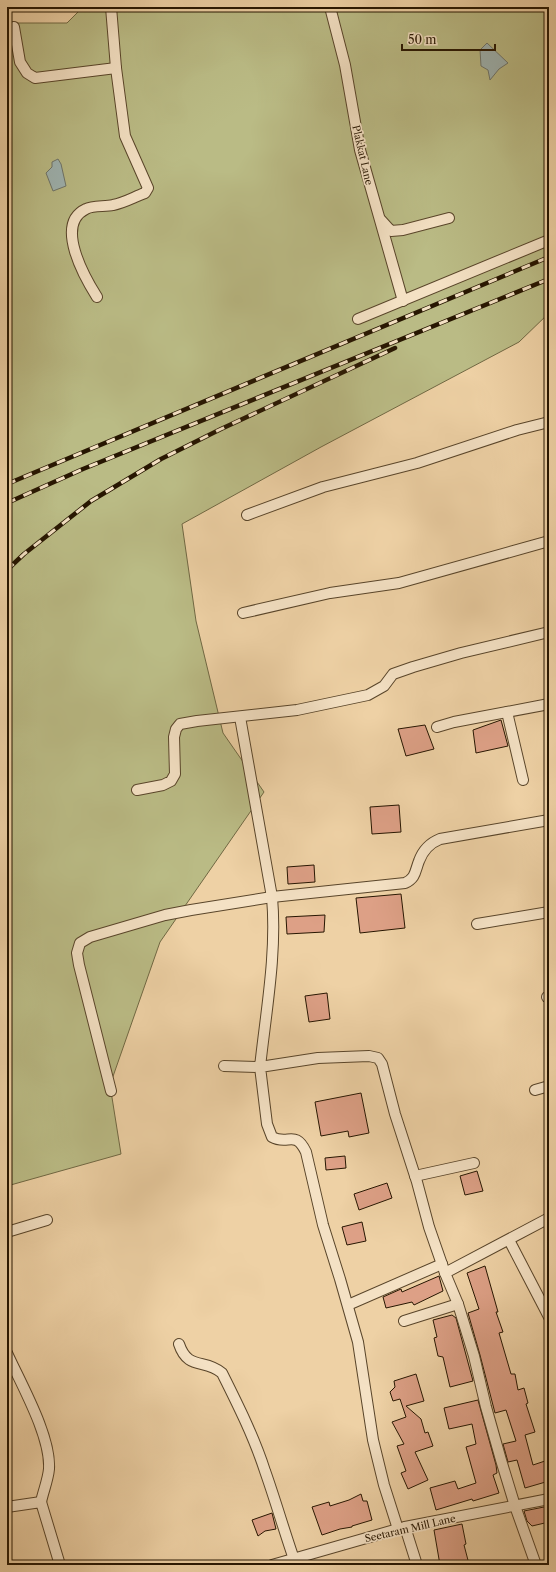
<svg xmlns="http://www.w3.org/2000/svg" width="556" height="1572" font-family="'Libre Caslon Text',serif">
  <rect width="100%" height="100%" fill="#eed1a5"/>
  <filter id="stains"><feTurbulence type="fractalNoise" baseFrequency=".005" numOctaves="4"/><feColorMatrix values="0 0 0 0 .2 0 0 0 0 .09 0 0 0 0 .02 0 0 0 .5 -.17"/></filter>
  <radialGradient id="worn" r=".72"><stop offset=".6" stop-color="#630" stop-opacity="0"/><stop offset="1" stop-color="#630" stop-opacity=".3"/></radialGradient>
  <polygon fill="#babb85" stroke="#706843" points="83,7 549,7 549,313 519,342 321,447 182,524 196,621 223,733 264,792 160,942 110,1085 121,1154 7,1186 7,23 67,23"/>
  <g fill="#9eb4b2" stroke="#6e756b">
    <polygon points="487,43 508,63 499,69 490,80 488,70 481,66 480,50"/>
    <polygon points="58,159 61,164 66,186 53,191 46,173 52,167 52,162"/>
  </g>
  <g fill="#dda086" stroke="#271601">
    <polygon points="501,720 508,746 476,753 473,730"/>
    <polygon points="425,725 434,749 406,756 398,729"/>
    <polygon points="399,805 401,832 372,834 370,807"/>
    <polygon points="314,865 315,882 288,884 287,867"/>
    <polygon points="401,894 405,928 360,933 356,898"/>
    <polygon points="325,915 324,932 287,934 286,917"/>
    <polygon points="327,993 330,1019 309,1022 305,996"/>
    <polygon points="361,1093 369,1133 349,1137 348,1131 321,1136 315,1102"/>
    <polygon points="345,1156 346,1168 326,1170 325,1158"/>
    <polygon points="477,1171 483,1191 465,1195 460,1176"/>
    <polygon points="387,1183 392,1198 359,1210 354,1194"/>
    <polygon points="362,1222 366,1241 347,1245 342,1227"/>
    <polygon points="485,1266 498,1312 496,1312 503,1332 499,1333 511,1374 515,1374 518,1390 524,1388 528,1403 526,1404 535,1432 525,1435 533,1465 545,1461 549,1474 549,1481 525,1488 517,1460 508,1462 503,1444 516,1441 506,1410 495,1413 480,1355 468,1313 479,1309 467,1273"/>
    <polygon points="439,1276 443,1291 414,1305 412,1302 386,1308 383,1297 401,1289 402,1292"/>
    <polygon points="452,1315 456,1318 473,1381 450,1387 443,1357 438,1356 434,1338 437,1337 433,1320"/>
    <polygon points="416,1374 424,1401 406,1406 421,1419 425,1433 428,1432 433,1446 415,1452 428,1480 408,1489 401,1473 406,1471 397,1446 404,1444 392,1422 406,1417 400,1399 393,1401 390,1392 395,1387 394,1381"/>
    <polygon points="478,1400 496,1465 497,1473 493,1475 499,1493 473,1501 472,1499 436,1510 430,1488 455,1481 458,1489 476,1483 466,1447 476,1444 472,1424 449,1429 444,1408"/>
    <polygon points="361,1494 363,1501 367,1501 372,1520 352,1526 352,1527 340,1529 322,1535 312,1507 329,1502 330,1506 349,1500"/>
    <polygon points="549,1506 549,1522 532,1526 527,1521 524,1511"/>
    <polygon points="272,1513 276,1529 265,1531 258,1536 252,1520"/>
    <polygon points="462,1524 466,1544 464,1545 469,1564 440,1565 434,1530"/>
  </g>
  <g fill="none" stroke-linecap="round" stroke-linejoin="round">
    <g stroke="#59452a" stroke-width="12">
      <g id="street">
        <polyline points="330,7 345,65 360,150 403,301"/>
        <polyline points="14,27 20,62 27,73 35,78 116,68"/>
        <polyline points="381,220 391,231 403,230 449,218"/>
        <path d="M97,297C85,278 54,224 86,209C93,205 105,207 113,205C124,203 134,197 145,193L148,188L125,136L116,68L111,7"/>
        <polyline points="358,319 549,240"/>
        <polyline points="247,515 323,487 417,463 517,430 549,422"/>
        <polyline points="243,613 330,593 399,583 549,541"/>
        <polyline points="507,712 523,780"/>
        <polyline points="437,727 454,722 549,704"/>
        <polyline points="137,790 163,785 171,781 175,774 174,737 176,729 180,724 197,721 297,710 368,695 384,686 393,674 413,667 461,653 549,632"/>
        <polyline points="477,924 549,912"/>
        <polyline points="547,997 549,997"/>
        <path d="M224,1066L260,1067C266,1011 277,953 272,897L240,717"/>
        <polyline points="535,1090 549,1086"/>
        <path d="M111,1091L79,965L77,953L80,943L90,937L165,915L191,910L272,897L405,883C416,878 415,871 419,861C423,850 430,843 440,839L549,820"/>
        <polyline points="415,1176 474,1163"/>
        <polyline points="7,1232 47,1220"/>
        <polyline points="509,1240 549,1317"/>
        <polyline points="458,1304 474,1356 486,1407 501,1460 515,1506 536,1565"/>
        <polyline points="348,1305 442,1264"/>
        <polyline points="404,1321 458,1304 445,1273 549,1218"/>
        <path d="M179,1344C188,1371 205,1358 222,1373C238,1405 254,1437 265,1471C276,1502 285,1534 296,1565"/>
        <path d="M7,1353C21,1384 51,1436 49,1469C48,1480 43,1492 41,1502"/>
        <polyline points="7,1507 41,1502 60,1565"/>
        <polyline points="405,1527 417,1565"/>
        <path d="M398,1529L384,1485L373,1440L358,1342L340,1279L323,1225L306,1152C295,1129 288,1146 272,1137L267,1124L260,1067L318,1058L369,1056L378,1058L382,1064L395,1114L417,1182L429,1227L445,1273"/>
        <polyline points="272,1565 405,1527 549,1499"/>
      </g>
    </g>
    <use href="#street" stroke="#f4e1c4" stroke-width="10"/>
    <g stroke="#271601" stroke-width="4.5">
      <g id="rail">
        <polyline points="7,484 549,257"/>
        <polyline points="7,503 83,469 549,279"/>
        <polyline points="7,570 24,554 91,501 161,459 221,429 395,348"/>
      </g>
    </g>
    <use href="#rail" stroke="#f4e1c4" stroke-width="3" stroke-dasharray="9" stroke-linecap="butt"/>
  </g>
  <g text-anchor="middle" stroke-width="3.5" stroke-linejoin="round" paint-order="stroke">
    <g font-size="10" fill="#271601" stroke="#f4e1c4">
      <text transform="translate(363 155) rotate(77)" y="4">Plakkat Lane</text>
      <text transform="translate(410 1528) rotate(-13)" y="4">Seetaram Mill Lane</text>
    </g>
  </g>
  <rect width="556" height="1572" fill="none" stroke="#eed1a5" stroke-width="24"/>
  <rect x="8" y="8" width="540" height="1556" fill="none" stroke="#271601" stroke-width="2"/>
  <rect x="12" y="12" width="532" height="1548" fill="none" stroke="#271601"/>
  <path d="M402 44v6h93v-6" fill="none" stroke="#271601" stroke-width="2"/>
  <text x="408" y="44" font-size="12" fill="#271601" stroke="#f4e1c4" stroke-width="3" paint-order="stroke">50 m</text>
  <rect width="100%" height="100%" filter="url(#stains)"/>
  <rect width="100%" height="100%" fill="url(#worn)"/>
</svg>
